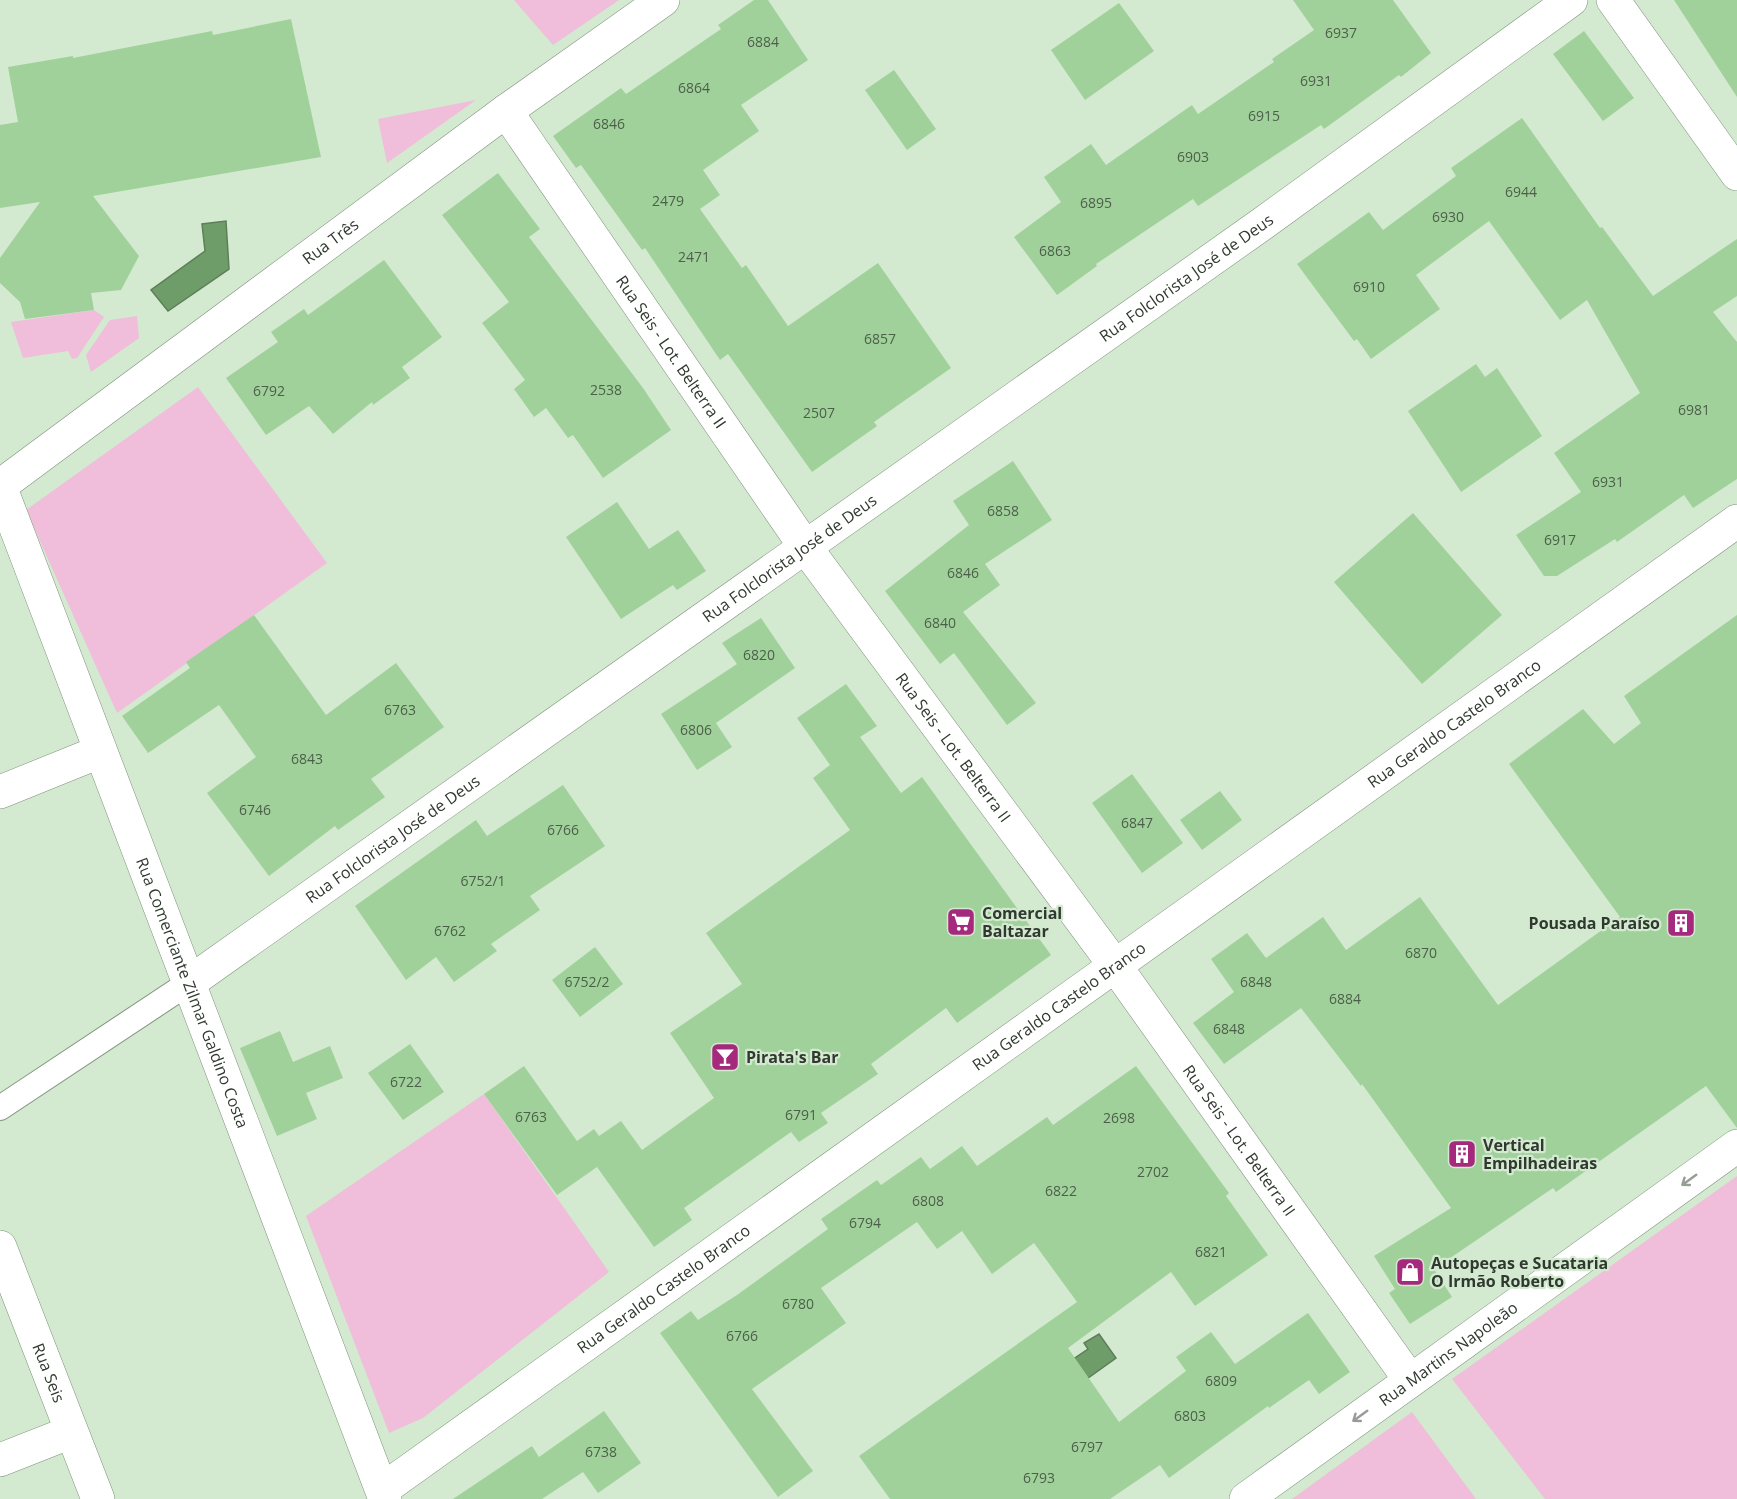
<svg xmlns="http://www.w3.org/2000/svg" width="1737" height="1499" font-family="'Open Sans',sans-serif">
  <rect width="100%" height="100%" fill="#d3ead0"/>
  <g fill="#f0bdda">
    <polygon points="514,0 619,0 553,45"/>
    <polygon points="476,100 387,163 378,119"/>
    <polygon points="94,310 104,317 77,358 72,359 68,351 23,358 11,322"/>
    <polygon points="137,316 139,338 91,372 86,355 110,320"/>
    <polygon points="198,387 327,563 117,713 26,510"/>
    <polygon points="484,1094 609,1272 423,1418 389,1433 306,1216"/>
    <polygon points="1737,1176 1737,1499 1545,1499 1452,1379"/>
    <polygon points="1412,1412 1476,1499 1292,1499"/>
  </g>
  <g fill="#6f9d6a" stroke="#5c7f58" stroke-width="1.5">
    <polygon points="226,221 229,269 168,311 151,290 205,251 202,224"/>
    <polygon points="1099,1334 1116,1358 1077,1386 1063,1366 1088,1349 1084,1343"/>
  </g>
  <g fill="#a1d19b">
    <polygon points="754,0 768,0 808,60 741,105 759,131 703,170 720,195 700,209 742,268 746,265 788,326 878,263 951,368 874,422 877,426 812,472 728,354 720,360 645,248 642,250 581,165 576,168 553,136 621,88 626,94 721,29 718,25"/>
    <polygon points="1293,0 1393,0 1431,53 1401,77 1399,75 1324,129 1321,125 1198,206 1193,199 1096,264 1097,266 1057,295 1014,237 1061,202 1044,177 1091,144 1106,165 1192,105 1198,114 1274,62 1272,59 1314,30"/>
    <polygon points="1674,0 1737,0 1737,97"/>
    <polygon points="1119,3 1154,51 1085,100 1051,50"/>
    <polygon points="291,19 321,157 93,196 139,256 121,290 91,293 94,310 25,319 20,302 0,283 0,258 40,202 0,208 0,125 18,122 8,67 73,56 73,58 212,31 213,35"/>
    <polygon points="1584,31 1634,98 1603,121 1553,54"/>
    <polygon points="894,70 936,129 907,150 865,90"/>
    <polygon points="1522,118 1600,228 1602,227 1653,296 1737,239 1737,296 1713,312 1737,342 1737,479 1693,508 1684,495 1617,542 1615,539 1557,576 1544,576 1516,535 1581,492 1554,453 1640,393 1587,300 1560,320 1489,221 1416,275 1440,309 1371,359 1357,339 1354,341 1297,264 1369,212 1383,230 1456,176 1451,168"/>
    <polygon points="498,173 540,229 529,237 643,388 671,430 603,478 573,435 568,438 546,408 534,417 514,389 525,380 482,323 509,302 442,215"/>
    <polygon points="384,260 442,337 402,367 410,378 373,405 372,402 333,434 309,406 266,435 226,378 278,342 271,332 304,309 308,315"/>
    <polygon points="1476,364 1485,377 1497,368 1542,436 1461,492 1408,411"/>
    <polygon points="1013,461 1052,520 985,564 1000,585 963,612 1036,703 1007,725 954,653 940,664 885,591 969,525 953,501"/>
    <polygon points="617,502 649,549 678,530 706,571 677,590 673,585 621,619 566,537"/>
    <polygon points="1413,513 1502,615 1422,684 1334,582"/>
    <polygon points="254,615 326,715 396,663 444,727 371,779 385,797 338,830 335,826 269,876 207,793 256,757 219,705 148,753 122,716 190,668 186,662"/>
    <polygon points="1737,615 1737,1128 1706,1086 1556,1192 1553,1188 1434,1269 1452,1297 1410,1324 1389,1293 1395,1289 1374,1256 1451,1208 1362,1084 1361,1086 1301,1008 1224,1064 1193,1023 1234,992 1211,959 1247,933 1266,958 1323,917 1346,950 1420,897 1498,1005 1620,917 1509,764 1583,709 1614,744 1641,723 1624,696"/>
    <polygon points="761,618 795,668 716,723 732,747 697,770 661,714 737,664 722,643"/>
    <polygon points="846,684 877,726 860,737 901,793 922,777 1051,955 957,1023 946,1008 871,1064 878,1074 821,1113 828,1123 799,1142 791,1132 684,1208 692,1220 654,1247 597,1167 557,1195 484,1094 524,1066 577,1141 594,1129 599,1136 621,1121 642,1150 714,1098 670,1033 742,984 706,933 850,830 813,778 830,765 797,718"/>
    <polygon points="1132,774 1183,843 1142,873 1092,803"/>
    <polygon points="563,785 605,846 530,896 540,910 491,944 497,951 454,982 436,957 406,980 355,906 476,820 487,836"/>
    <polygon points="1220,791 1242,820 1202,850 1180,820"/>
    <polygon points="595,947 623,984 580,1017 552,980"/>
    <polygon points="280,1031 293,1062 330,1046 343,1078 306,1093 317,1119 277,1136 240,1048"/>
    <polygon points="410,1044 444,1092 403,1120 368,1073"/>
    <polygon points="1136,1066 1229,1193 1226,1196 1268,1255 1195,1306 1171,1272 1068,1348 1119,1422 1186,1371 1176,1357 1211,1332 1235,1364 1308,1313 1350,1372 1319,1394 1309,1380 1269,1408 1268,1406 1169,1478 1160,1465 1110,1499 890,1499 859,1456 1077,1302 1034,1243 992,1274 962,1231 937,1249 917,1222 821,1288 846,1323 752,1389 813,1471 778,1497 660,1333 691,1311 698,1320 737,1295 828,1229 821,1219 877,1180 881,1185 921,1157 930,1169 962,1146 977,1166 1047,1117 1053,1125"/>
    <polygon points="604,1411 641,1463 598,1493 583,1472 542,1499 453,1499 532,1446 539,1457"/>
  </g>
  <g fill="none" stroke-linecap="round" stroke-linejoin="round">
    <g stroke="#7f947c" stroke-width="26">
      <polyline id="service" points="0,1108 190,982"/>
    </g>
    <g stroke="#7f947c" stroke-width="34">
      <g id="minor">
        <polyline points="1613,0 1737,174"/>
        <path id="s1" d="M506,111L806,548L1116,967L1410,1380"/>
        <path id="s2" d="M0,486L385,1499"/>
        <path id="s3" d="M0,486L506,111L663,0"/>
        <polyline points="0,792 99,752"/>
        <path id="s4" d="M190,982L1262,224L1571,0"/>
        <path id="s5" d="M0,1247L98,1499"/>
        <polyline points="0,1460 71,1432"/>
        <path id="s6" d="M382,1490L1737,521"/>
      </g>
    </g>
    <g stroke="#7f947c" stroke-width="34">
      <g id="secondary">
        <path id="s7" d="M1246,1499L1737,1146"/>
      </g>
    </g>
    <use href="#service" stroke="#fff" stroke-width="24"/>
    <use href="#minor" stroke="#fff" stroke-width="33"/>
    <use href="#secondary" stroke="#fff" stroke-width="33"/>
  </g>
  <defs><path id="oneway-shaft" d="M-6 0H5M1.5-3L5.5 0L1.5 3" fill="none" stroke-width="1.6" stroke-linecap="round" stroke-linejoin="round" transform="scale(1.5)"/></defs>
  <g stroke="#989c97">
    <use href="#oneway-shaft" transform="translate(1689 1180) rotate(144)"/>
    <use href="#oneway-shaft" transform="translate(1360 1416) rotate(144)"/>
  </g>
  <defs>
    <g id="supermarket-square" transform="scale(1.5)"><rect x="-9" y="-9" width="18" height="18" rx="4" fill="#a5297d" stroke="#d3ead0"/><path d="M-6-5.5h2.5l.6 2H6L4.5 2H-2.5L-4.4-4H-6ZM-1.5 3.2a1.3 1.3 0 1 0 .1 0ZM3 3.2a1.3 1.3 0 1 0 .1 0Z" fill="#fff"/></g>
    <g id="building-square" transform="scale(1.5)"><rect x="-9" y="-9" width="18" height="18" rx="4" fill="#a5297d" stroke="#d3ead0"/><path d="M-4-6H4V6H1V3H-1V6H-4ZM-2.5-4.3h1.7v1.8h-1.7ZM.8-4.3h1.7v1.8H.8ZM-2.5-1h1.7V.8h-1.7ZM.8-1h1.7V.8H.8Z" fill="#fff"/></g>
    <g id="bar-square" transform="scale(1.5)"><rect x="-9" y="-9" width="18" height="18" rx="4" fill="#a5297d" stroke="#d3ead0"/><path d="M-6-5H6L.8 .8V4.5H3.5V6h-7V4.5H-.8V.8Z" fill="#fff"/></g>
    <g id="shop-square" transform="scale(1.5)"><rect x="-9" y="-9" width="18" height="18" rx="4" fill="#a5297d" stroke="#d3ead0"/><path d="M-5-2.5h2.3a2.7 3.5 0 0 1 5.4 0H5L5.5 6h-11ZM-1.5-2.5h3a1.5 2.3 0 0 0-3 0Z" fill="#fff"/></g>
  </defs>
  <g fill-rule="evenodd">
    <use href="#supermarket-square" x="961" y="922"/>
    <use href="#building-square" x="1681" y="923"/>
    <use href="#bar-square" x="725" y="1057"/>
    <use href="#building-square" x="1462" y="1154"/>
    <use href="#shop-square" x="1410" y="1272"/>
  </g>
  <g text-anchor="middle" stroke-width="4.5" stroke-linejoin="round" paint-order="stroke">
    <g font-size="14" fill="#4c5f4a">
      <text x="1341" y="38">6937</text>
      <text x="763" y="47">6884</text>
      <text x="1316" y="86">6931</text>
      <text x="694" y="93">6864</text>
      <text x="1264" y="121">6915</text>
      <text x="609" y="129">6846</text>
      <text x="1193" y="162">6903</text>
      <text x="1521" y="197">6944</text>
      <text x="668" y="206">2479</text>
      <text x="1096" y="208">6895</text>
      <text x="1448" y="222">6930</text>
      <text x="1055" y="256">6863</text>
      <text x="694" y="262">2471</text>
      <text x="1369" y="292">6910</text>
      <text x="880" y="344">6857</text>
      <text x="606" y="395">2538</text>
      <text x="269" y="396">6792</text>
      <text x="1694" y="415">6981</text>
      <text x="819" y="418">2507</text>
      <text x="1608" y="487">6931</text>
      <text x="1003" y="516">6858</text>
      <text x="1560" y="545">6917</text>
      <text x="963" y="578">6846</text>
      <text x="940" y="628">6840</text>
      <text x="759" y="660">6820</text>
      <text x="400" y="715">6763</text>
      <text x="696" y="735">6806</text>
      <text x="307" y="764">6843</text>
      <text x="255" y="815">6746</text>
      <text x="1137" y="828">6847</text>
      <text x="563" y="835">6766</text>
      <text x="483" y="886">6752/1</text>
      <text x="450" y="936">6762</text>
      <text x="1421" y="958">6870</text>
      <text x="587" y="987">6752/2</text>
      <text x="1256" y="987">6848</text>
      <text x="1345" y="1004">6884</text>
      <text x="1229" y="1034">6848</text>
      <text x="406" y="1087">6722</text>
      <text x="801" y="1120">6791</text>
      <text x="531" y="1122">6763</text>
      <text x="1119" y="1123">2698</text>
      <text x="1153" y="1177">2702</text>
      <text x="1061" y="1196">6822</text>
      <text x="928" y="1206">6808</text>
      <text x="865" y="1228">6794</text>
      <text x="1211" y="1257">6821</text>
      <text x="798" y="1309">6780</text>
      <text x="742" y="1341">6766</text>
      <text x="1221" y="1386">6809</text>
      <text x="1190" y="1421">6803</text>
      <text x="1087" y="1452">6797</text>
      <text x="601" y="1457">6738</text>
      <text x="1039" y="1483">6793</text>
    </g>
    <g font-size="16" fill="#30392f" stroke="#d3ead0">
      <text dy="6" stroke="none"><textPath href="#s3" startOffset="411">Rua Três</textPath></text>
      <text dy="6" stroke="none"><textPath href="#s4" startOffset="1220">Rua Folclorista José de Deus</textPath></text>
      <text dy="6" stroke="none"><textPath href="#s1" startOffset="292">Rua Seis - Lot. Belterra II</textPath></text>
      <text dy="6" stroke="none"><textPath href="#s4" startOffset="734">Rua Folclorista José de Deus</textPath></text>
      <text dy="6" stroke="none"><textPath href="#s6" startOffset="1318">Rua Geraldo Castelo Branco</textPath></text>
      <text dy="6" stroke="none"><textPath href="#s1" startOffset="778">Rua Seis - Lot. Belterra II</textPath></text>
      <text dy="6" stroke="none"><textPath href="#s4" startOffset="248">Rua Folclorista José de Deus</textPath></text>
      <text dy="6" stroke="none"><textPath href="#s2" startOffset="542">Rua Comerciante Zilmar Galdino Costa</textPath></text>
      <text dy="6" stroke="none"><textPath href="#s6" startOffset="832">Rua Geraldo Castelo Branco</textPath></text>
      <text dy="6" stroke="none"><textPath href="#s1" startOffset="1264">Rua Seis - Lot. Belterra II</textPath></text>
      <text dy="6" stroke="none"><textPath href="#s6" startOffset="346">Rua Geraldo Castelo Branco</textPath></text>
      <text dy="6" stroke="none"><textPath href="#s7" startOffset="249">Rua Martins Napoleão</textPath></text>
      <text dy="6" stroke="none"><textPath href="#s5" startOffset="135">Rua Seis</textPath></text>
    </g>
    <g font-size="16" font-weight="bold" fill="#30392f" stroke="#d3ead0" text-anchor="start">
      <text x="982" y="919">Comercial<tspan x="982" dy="18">Baltazar</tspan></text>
      <text x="1660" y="929" text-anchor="end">Pousada Paraíso</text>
      <text x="746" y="1063">Pirata's Bar</text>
      <text x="1483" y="1151">Vertical<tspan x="1483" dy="18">Empilhadeiras</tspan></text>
      <text x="1431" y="1269">Autopeças e Sucataria<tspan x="1431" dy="18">O Irmão Roberto</tspan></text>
    </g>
  </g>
</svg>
